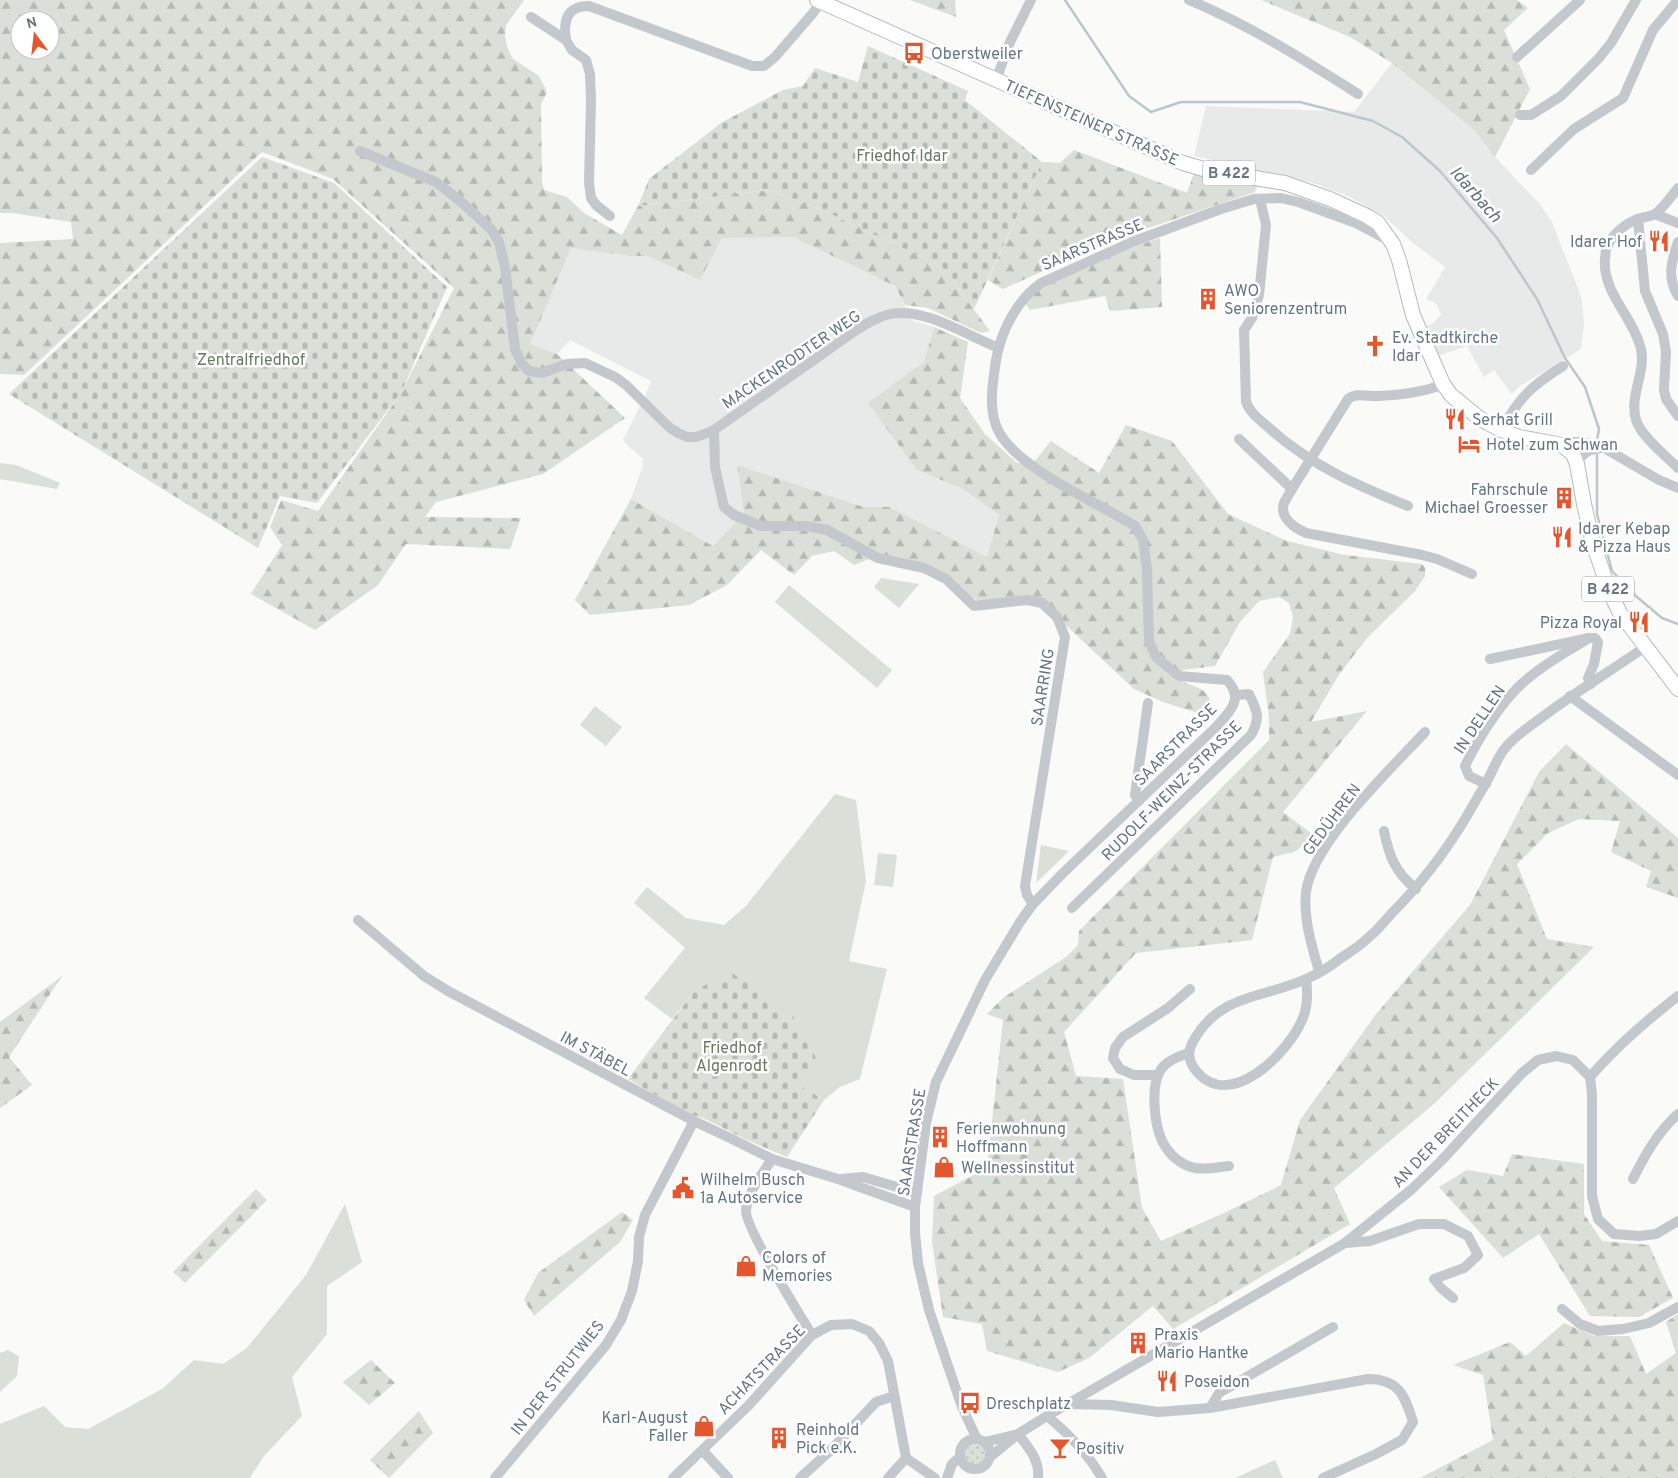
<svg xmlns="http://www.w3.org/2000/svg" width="1678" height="1478" font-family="Overpass,sans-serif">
  <defs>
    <pattern id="forest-firs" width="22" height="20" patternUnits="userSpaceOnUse" patternTransform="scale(1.25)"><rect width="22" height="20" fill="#dadfd7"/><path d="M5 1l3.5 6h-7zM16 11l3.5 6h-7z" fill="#b4b9b4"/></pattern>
    <pattern id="cemetery-stones" width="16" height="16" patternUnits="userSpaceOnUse" patternTransform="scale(1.25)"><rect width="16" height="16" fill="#dadfd7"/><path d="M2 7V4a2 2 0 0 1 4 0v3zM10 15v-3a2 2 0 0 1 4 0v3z" fill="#b4b9b4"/></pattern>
    <pattern id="garden-dots" width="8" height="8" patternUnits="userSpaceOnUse" patternTransform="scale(1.25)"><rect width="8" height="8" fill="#dadfd7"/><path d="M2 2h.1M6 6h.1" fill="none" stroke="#b4b9b4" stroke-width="1.8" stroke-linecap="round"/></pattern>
  </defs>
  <rect width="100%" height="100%" fill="#fafaf8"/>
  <g fill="#e8e9e9">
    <polygon points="1392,63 1474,130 1495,157 1539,203 1552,222 1579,291 1582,301 1584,325 1581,349 1520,386 1512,394 1494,370 1484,377 1467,346 1438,356 1425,326 1432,324 1441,315 1436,303 1426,299 1445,267 1413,243 1385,217 1352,198 1313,183 1194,156 1206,106 1354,112"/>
    <polygon points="793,237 895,286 912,320 934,327 924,362 917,470 963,489 999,515 987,558 889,507 864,507 737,466 744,514 713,546 631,499 643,465 642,458 626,444 623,440 646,394 651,381 570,340 557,354 529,344 571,248 630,256 648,256 700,280 722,238"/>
  </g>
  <g fill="#dadfd7">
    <polygon points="0,463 16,465 60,483 57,489 0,479"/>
    <polygon points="881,578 919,584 899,608 874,587"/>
    <polygon points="789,585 892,670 877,688 775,602"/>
    <polygon points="595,706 622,727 606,746 580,725"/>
    <polygon points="835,794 856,800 866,881 849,961 887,969 860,1079 840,1087 824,1100 799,1085 695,990 672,1019 644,998 685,948 634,903 647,887 686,918 724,925 746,906"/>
    <polygon points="1041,845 1069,851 1036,883"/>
    <polygon points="878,853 897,855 893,887 874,885"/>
    <polygon points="345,1204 362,1262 327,1286 327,1334 292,1377 302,1416 264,1456 250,1478 0,1478 0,1424 44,1406 65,1427 88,1429 162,1389 194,1360 223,1364 247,1348 306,1275"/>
    <polygon points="8,1350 19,1356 17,1376 0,1392 0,1353"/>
    <polygon points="1275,1460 1283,1478 1235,1478"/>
  </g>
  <g fill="url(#forest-firs)" fill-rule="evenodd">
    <path d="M0,0H524L506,25L505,37L508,49L513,59L539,76L547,92L541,104L542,182L544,190L567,197L584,213L622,235L638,206L769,190L827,212L942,267L990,331L981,333L928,308L905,305L895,286L793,237L722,238L700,280L648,256H630L571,248L530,344L557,354L625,418L543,474L436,502L425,517L521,518L510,549L406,544L378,585L315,630L251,594L282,545L270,527L281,500L318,511L401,393L454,288L333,179L262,152L24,375L0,374V243L73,239L71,222L12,213H0ZM20,20H50V50H20Z"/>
    <polygon points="910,0 955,0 956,17"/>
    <polygon points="1261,0 1517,0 1528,8 1504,30 1530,89 1495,157 1474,130 1392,63 1350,37"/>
    <polygon points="1074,150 1187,193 1194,173 1258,184 1255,192 1110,241 1003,289 988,280 1042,162 1060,163"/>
    <polygon points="1160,238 1162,307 1110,311 1105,296 1030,310 1025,303 1042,286 1108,255"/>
    <path d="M934,327L968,342L960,398L985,434L1017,463L1035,461L1051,441L1099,473L1126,425L1172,441L1228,514L1287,541L1345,555L1422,564L1425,568V576L1415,591L1368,637L1340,673L1311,722L1367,711L1283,812L1316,837L1294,852L1273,857L1252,940L1136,953L1064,1032L1076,1076L1123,1079L1142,1208L1161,1241L1226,1212L1281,1185L1300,1120L1377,1013L1470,905L1539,772L1566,744L1678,838V898L1646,887L1651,871L1611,852L1620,821L1579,819L1548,833L1517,864L1547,939L1594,947L1435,1103L1334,1188L1350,1224L1173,1329L1153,1306L1089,1358L1058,1372L987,1351L982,1324L943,1317L932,1242L934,1196L987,1168L1003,1020L987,1014L1003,998L1066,957L1078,945L1079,931L1269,740V717L1263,672L1290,634L1293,617L1289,603L1279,597L1259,601L1240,622L1215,666L1183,670L1173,675C1186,689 1214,683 1210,710L1195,712L1163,702L1134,689L1057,617L1048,602L983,603L968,596L947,576L880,555L854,565L834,551L812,556L794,575L761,550L727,585L689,605L590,615L575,600L631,499L713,546L744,514L737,465L864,507H889L987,557L999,515L963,489L917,470L868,403L924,362Z"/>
    <polygon points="62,976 9,1057 32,1085 0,1108 0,1022"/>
    <polygon points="1512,1154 1584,1164 1584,1214 1602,1241 1649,1245 1673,1298 1639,1317 1590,1316 1539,1234 1503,1258 1439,1187 1467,1170 1503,1176"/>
    <polygon points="256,1189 267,1200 185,1283 173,1272"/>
    <polygon points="622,1212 633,1220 620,1242 534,1316 524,1300 538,1273"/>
    <polygon points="1678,1314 1678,1478 1420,1478 1493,1440 1483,1375 1453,1365 1510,1342 1526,1356 1564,1323 1594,1336 1630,1336 1646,1374 1676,1353 1666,1322"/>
    <polygon points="371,1360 395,1383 369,1405 343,1382"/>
    <polygon points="419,1411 433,1433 389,1478 370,1460"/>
  </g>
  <g fill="url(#cemetery-stones)">
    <polygon points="868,46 968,91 965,100 1042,162 974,309 942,267 827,212 769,190 638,206 649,179 721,123 783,90 803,86 815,68 858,82"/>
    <polygon points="262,157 334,183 447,287 401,393 317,503 280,496 258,548 9,394"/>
    <polygon points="732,973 793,1016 817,1060 799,1085 824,1100 787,1157 747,1140 705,1119 685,1112 628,1079 695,990"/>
  </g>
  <circle fill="url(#garden-dots)" cx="975" cy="1454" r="10"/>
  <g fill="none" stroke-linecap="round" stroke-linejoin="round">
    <g stroke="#bbc7cb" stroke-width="2.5">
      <polyline points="1065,0 1129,96 1151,112 1181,102 1300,102 1373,121 1402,137 1440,171 1497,238 1537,299 1565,358 1585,387 1599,429 1597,441"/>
      <polyline points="1597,452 1597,514 1612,571 1637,597 1662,618 1678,624"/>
    </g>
    <g stroke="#b5babe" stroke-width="16">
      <polyline id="major" points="817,0 1183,163 1207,170 1285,183 1330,199 1367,216 1378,223 1393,244 1399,260 1413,315 1443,384 1451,395 1479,418 1501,430 1519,437 1562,445 1573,454 1577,464 1584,504 1593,543 1609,590 1620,613 1678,689"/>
    </g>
    <g stroke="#c3c8cc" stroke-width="10">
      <path d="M1189,0C1249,25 1303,59 1358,94"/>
      <polyline points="531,17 566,40 572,50 586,60 590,74 591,100 589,183 591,198 596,205 610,216"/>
      <path d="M566,40C563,20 567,6 589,6L744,63L752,66H764L775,57L813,13L821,2"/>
      <polyline points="1517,57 1580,0"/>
      <polyline points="996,80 1010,42 1031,0"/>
      <polyline points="1520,115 1531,115 1561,96 1599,58 1611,43 1636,0"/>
      <path d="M360,151L436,182L459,200L491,229L499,242L505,267L515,349L522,364L529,371L542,373L567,364L585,363L615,377L626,385L670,428L678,433L687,437H695L702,435L714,430L855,331C866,324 877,317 890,314C925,307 967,336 999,348"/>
      <polyline points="1531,170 1574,129 1623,98 1653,30 1678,0"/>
      <path d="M1678,188C1672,195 1663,209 1655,214C1652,216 1645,217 1641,218C1627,222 1613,233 1607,247C1605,250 1606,254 1605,258C1602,293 1633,316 1641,349C1646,372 1629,396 1636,420C1641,436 1666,456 1678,468"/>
      <path d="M1260,199L1266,225L1259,295L1252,318L1244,330L1246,402C1250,413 1259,419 1268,427C1310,465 1356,485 1408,506"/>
      <polyline points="1655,214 1678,223"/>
      <polyline points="1638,219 1645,291 1663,334 1666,351 1664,390 1666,399 1678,416"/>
      <path d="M1678,242C1671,262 1667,278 1678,296"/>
      <path d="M1443,384C1424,393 1399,395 1378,396C1368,397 1357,392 1348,399L1292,489C1289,494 1286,499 1284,503C1279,518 1295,528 1306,533L1422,555L1437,559L1472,574"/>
      <polyline points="714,430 715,467 724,507 734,515 761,526 806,526 827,530 878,558 924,568 946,579 974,606 1027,600 1042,603 1057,617 1065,637 1025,886 1027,895 1033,904"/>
      <path d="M1501,430C1520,397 1531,386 1563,366"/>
      <polyline points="1239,439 1292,489"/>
      <polyline points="1556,442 1578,442 1599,445 1659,480 1678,488"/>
      <path d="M1577,464C1582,452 1590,449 1602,448"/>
      <polyline points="1490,659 1589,638 1595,638 1598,642 1594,664 1588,678 1591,684"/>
      <polyline points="1570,696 1678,775"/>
      <path d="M1486,784L1469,776L1465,766C1479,737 1505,695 1531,676C1549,661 1570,650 1589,638"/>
      <polyline points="1139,801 1135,795 1148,703"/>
      <path d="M1384,831C1389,856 1395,872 1416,889"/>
      <path d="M1072,908L1251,735C1261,718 1257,710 1249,694L1236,695"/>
      <polyline points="358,920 424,976 448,991 694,1121 732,1139 772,1159 838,1179 915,1207"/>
      <path d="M1319,971C1312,947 1303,918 1306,892C1312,843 1391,769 1425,732"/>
      <path d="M1306,979C1308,993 1308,1007 1302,1020C1288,1053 1231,1111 1197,1072C1187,1060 1187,1051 1195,1038C1221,994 1264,998 1306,979C1318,974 1331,966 1341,958C1350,952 1360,946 1368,938C1377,931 1384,922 1391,914C1420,885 1444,854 1465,819C1472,807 1479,795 1486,783C1493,771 1497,757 1506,747C1517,734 1532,725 1545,715C1577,691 1612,670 1645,647"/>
      <path d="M1189,1053C1179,1056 1168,1060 1162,1068C1149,1086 1154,1132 1167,1149C1173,1158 1184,1166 1195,1168C1206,1170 1219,1167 1229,1166"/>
      <polyline points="1158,1075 1134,1075 1120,1069 1113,1058 1115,1048 1123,1037 1168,1008 1190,989"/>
      <path d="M1590,1077C1618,1045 1645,1022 1678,996"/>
      <path d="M772,1159C762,1175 748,1191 746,1210C744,1226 801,1317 812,1335"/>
      <polyline points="841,1179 863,1177 917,1193"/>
      <path d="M1633,1179C1645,1155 1657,1133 1678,1114"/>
      <polyline points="1345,1243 1370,1241 1419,1224 1444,1224 1468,1236 1478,1255 1464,1268 1434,1279 1441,1288 1453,1298"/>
      <polyline points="1562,1309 1580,1324 1598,1331 1623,1329 1649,1323 1678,1307"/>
      <path d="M1069,1404L1111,1405L1158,1412L1210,1408L1368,1379C1399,1379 1405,1396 1413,1422L1402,1440L1376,1454L1323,1478"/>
      <polyline points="1210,1408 1219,1393 1333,1327"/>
      <path d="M1047,1416C1069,1434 1088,1454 1102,1478"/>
      <path d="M1018,1434C1028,1447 1040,1460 1038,1478"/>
      <circle cx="975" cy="1454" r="15"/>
      <path d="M977,1439L962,1407L929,1310L918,1263L915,1233V1207L926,1123L936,1082L985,980L1020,922L1033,904L1063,873L1215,728C1229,713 1245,699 1227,680L1179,676L1156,657L1149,641L1147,569L1143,540L1135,526C1099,503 1013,467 997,428C988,406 993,382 996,360C1001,331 1017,300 1041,283L1132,242L1221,209L1254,199L1281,198L1298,202L1356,223L1388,240"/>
      <polyline points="985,1442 1014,1435"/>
      <polyline points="703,1451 728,1478"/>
      <polyline points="990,1457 1018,1434 1047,1416 1345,1243 1412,1189 1441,1161 1522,1073 1538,1060 1556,1056 1573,1060 1590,1077 1592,1094 1592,1196 1598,1219 1614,1234 1639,1236 1656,1234 1678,1221"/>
      <polyline points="495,1478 606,1345 621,1320 632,1291 638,1261 639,1237 645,1215 694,1121"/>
      <polyline points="673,1478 748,1406 812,1335 831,1325 852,1324 869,1331 879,1343 888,1361 906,1458 935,1478"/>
      <polyline points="800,1478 831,1450 876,1402 894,1396"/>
      <polyline points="888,1478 906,1458"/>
      <polyline points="947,1478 952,1464 960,1457"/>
    </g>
    <use href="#major" stroke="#fff" stroke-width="14"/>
  </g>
  <defs>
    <g id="bus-bare" transform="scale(1.725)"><path d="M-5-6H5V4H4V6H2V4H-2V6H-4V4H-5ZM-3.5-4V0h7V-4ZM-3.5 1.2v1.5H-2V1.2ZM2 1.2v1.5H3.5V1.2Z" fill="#e4572e" stroke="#fff" stroke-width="2.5" paint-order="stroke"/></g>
    <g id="restaurant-bare" transform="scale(1.725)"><path d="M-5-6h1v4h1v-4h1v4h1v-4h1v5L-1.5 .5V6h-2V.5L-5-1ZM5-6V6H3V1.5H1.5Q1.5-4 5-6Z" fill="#e4572e" stroke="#fff" stroke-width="2.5" paint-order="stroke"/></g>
    <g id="building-bare" transform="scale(1.725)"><path d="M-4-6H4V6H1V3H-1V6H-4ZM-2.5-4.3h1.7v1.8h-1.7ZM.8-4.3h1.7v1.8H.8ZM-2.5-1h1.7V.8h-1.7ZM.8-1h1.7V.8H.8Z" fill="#e4572e" stroke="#fff" stroke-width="2.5" paint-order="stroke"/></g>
    <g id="church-bare" transform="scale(1.725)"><path d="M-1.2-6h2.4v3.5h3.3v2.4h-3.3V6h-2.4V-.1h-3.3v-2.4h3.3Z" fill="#e4572e" stroke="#fff" stroke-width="2.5" paint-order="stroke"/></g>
    <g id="hotel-bare" transform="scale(1.725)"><path d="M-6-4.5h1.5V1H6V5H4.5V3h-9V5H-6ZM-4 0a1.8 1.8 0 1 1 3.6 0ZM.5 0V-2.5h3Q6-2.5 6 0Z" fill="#e4572e" stroke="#fff" stroke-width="2.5" paint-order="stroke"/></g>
    <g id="shop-bare" transform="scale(1.725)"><path d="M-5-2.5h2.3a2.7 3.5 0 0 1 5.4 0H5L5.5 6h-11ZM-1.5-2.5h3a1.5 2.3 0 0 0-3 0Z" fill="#e4572e" stroke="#fff" stroke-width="2.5" paint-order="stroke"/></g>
    <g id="civic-bare" transform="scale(1.725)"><path d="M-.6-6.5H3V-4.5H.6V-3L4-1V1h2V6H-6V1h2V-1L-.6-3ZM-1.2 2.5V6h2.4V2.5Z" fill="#e4572e" stroke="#fff" stroke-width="2.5" paint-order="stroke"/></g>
    <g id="bar-bare" transform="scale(1.725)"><path d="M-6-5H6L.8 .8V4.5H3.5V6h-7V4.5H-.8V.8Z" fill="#e4572e" stroke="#fff" stroke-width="2.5" paint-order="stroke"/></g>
  </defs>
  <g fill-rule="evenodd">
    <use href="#bus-bare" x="914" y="53"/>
    <use href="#restaurant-bare" x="1659" y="241"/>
    <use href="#building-bare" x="1208" y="299"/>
    <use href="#church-bare" x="1375" y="346"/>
    <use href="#restaurant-bare" x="1455" y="419"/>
    <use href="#hotel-bare" x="1469" y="444"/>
    <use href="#building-bare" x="1564" y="498"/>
    <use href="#restaurant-bare" x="1562" y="537"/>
    <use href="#restaurant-bare" x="1639" y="622"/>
    <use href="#building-bare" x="940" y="1137"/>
    <use href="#shop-bare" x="944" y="1167"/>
    <use href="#civic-bare" x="683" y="1188"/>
    <use href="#shop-bare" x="746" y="1266"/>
    <use href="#building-bare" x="1138" y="1343"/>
    <use href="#restaurant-bare" x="1167" y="1381"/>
    <use href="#bus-bare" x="970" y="1403"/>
    <use href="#shop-bare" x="704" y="1426"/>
    <use href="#building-bare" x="779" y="1438"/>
    <use href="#bar-bare" x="1060" y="1448"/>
  </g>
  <g text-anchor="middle" stroke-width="5" stroke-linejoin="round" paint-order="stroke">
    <g fill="#fff" stroke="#939fa8" stroke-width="1">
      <rect x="1203" y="160.5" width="52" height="25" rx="4"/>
      <rect x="1582" y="576.5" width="52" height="25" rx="4"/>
    </g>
    <g font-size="15" font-weight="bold" fill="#657683">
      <text x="1229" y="178">B 422</text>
      <text x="1608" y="594">B 422</text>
    </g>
    <g font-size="16" fill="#657683" stroke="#fff" text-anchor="start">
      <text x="931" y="59">Oberstweiler</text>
      <text x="1642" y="247" text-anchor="end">Idarer Hof</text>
      <text x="1224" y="296">AWO<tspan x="1224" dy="18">Seniorenzentrum</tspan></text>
      <text x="1392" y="343">Ev. Stadtkirche<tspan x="1392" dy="18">Idar</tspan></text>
      <text x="1472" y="425">Serhat Grill</text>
      <text x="1486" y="450">Hotel zum Schwan</text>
      <text x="1548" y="495" text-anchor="end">Fahrschule<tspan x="1548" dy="18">Michael Groesser</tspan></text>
      <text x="1578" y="534">Idarer Kebap<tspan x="1578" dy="18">&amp; Pizza Haus</tspan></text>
      <text x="1622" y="628" text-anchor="end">Pizza Royal</text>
      <text x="956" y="1134">Ferienwohnung<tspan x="956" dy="18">Hoffmann</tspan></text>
      <text x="961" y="1173">Wellnessinstitut</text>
      <text x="700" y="1185">Wilhelm Busch<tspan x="700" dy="18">1a Autoservice</tspan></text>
      <text x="762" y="1263">Colors of<tspan x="762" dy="18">Memories</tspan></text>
      <text x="1154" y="1340">Praxis<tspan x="1154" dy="18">Mario Hantke</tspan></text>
      <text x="1184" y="1387">Poseidon</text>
      <text x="986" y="1409">Dreschplatz</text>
      <text x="688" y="1423" text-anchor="end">Karl-August<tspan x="688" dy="18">Faller</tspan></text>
      <text x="796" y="1435">Reinhold<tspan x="796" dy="18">Pick e.K.</tspan></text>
      <text x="1076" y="1454">Positiv</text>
    </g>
    <g font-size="16" fill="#657683" stroke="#fff">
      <text transform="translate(1092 122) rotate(24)" y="6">TIEFENSTEINER STRASSE</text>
      <text transform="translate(1092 244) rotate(-23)" y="6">SAARSTRASSE</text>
      <text transform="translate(791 359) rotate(-34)" y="6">MACKENRODTER WEG</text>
      <text transform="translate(1042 687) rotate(-81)" y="6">SAARRING</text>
      <text transform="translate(1479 719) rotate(-56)" y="6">IN DELLEN</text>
      <text transform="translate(1175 744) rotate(-45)" y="6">SAARSTRASSE</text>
      <text transform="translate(1171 790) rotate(-45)" y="6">RUDOLF-WEINZ-STRASSE</text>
      <text transform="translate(1331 819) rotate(-53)" y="6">GEDÜHREN</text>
      <text transform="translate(596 1053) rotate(28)" y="6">IM STÄBEL</text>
      <text transform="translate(1445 1132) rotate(-46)" y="6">AN DER BREITHECK</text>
      <text transform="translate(911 1142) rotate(-81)" y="6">SAARSTRASSE</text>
      <text transform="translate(761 1369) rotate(-46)" y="6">ACHATSTRASSE</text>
      <text transform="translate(557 1377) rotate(-52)" y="6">IN DER STRUTWIES</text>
    </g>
    <g font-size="16" fill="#687a64" stroke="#fff">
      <text x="902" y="161">Friedhof Idar</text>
      <text x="251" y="365">Zentralfriedhof</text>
      <text x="732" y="1053">Friedhof<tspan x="732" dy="18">Algenrodt</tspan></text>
    </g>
    <g font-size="18" font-style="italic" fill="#60757c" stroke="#fff">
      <text transform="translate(1476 194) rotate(49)" y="6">Idarbach</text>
    </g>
  </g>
  <g transform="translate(35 35) rotate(345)"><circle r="24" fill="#ffffff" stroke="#c1c8cd"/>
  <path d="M0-4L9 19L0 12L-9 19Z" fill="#e4572e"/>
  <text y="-8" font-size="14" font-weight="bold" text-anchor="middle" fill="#657683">N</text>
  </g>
</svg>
